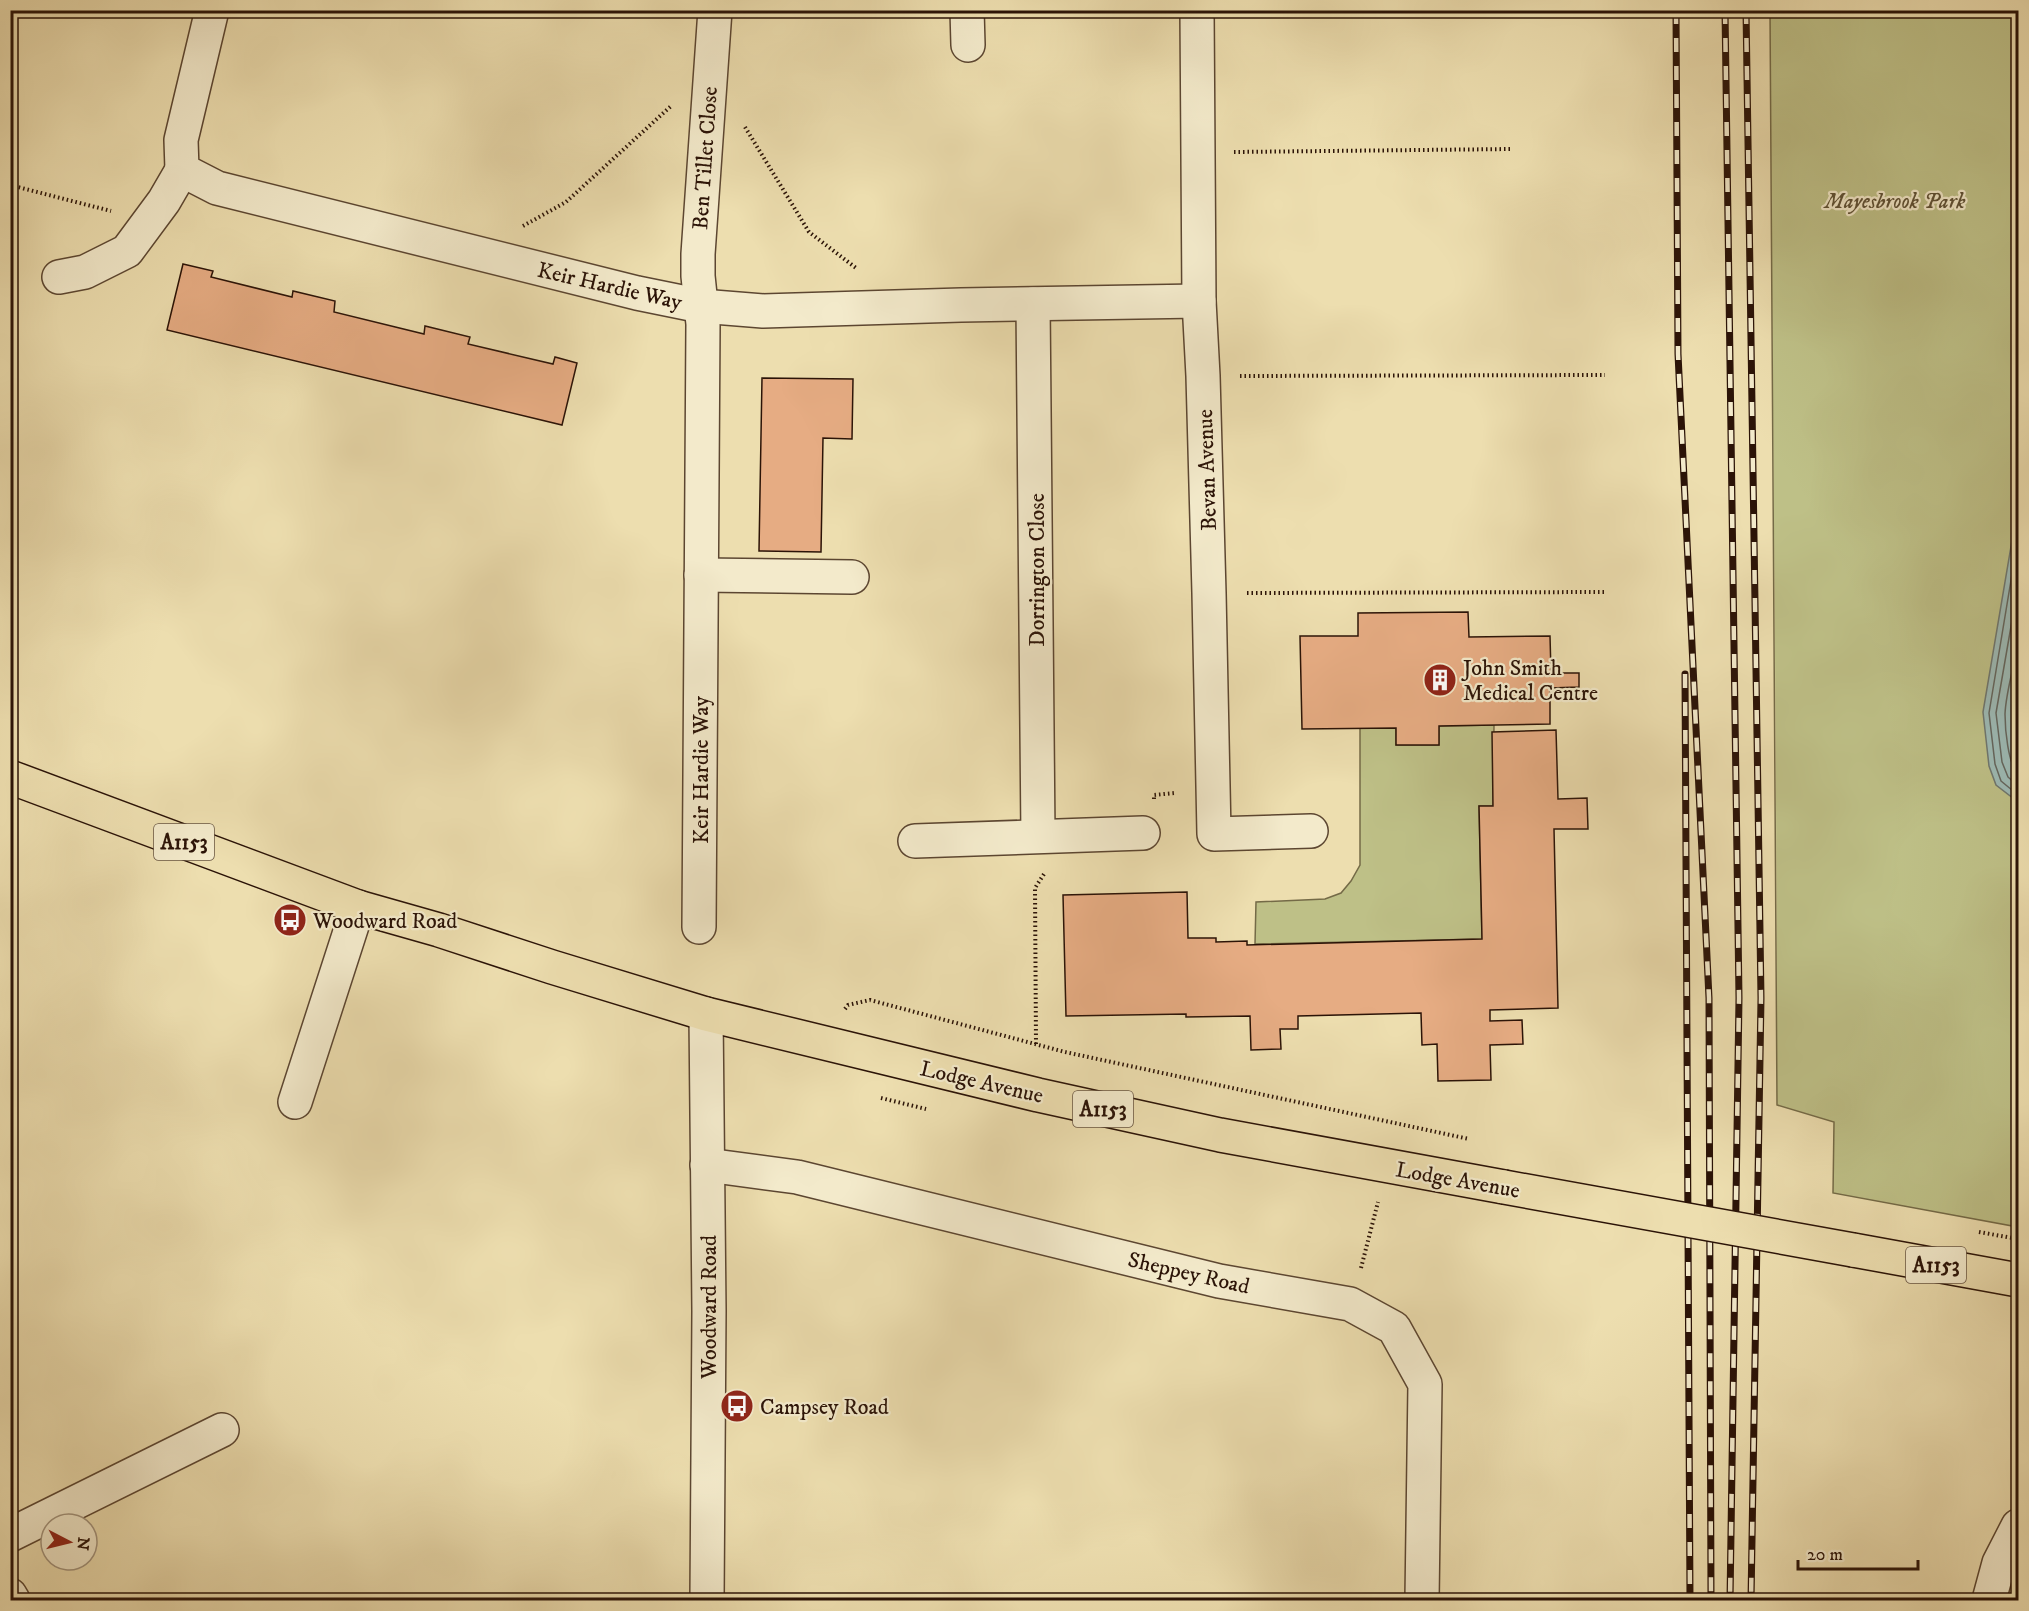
<svg xmlns="http://www.w3.org/2000/svg" width="2029" height="1611" font-family="'IM FELL DW Pica',serif">
  <rect width="100%" height="100%" fill="#eddeaf"/>
  <filter id="stains"><feTurbulence type="fractalNoise" baseFrequency=".00333" numOctaves="4"/><feColorMatrix values="0 0 0 0 .2 0 0 0 0 .09 0 0 0 0 .02 0 0 0 .5 -.17"/></filter>
  <radialGradient id="worn" r=".72"><stop offset=".6" stop-color="#630" stop-opacity="0"/><stop offset="1" stop-color="#630" stop-opacity=".3"/></radialGradient>
  <g fill="#bec087" stroke="#746a47" stroke-width="1.5">
    <path d="M1770,11H2018V1227L1833,1193L1834,1122L1777,1105C1777,740 1772,375 1770,11Z"/>
    <polygon points="1494,725 1493,806 1479,806 1482,939 1255,944 1256,902 1325,899 1341,893 1351,881 1360,865 1360,728 1396,728 1396,745 1439,745 1439,726"/>
  </g>
  <polygon fill="#9dbab5" stroke="#6f776f" stroke-width="1.5" points="2018,505 2018,802 1996,785 1989,766 1983,712"/>
  <g fill="none" stroke-linecap="round" stroke-linejoin="round">
    <g stroke="#64665e" stroke-width="1.5">
      <polyline points="2018,538 1989,713 1995,764 2001,781 2018,795"/>
      <polyline points="2018,586 1996,713 2002,762 2008,777 2018,786"/>
      <path d="M2018,644C2014,667 2006,691 2005,714C2005,729 2008,764 2018,774"/>
    </g>
  </g>
  <g fill="#e6ac83" stroke="#2b1307" stroke-width="1.5">
    <polygon points="183,264 213,271 211,277 292,297 293,291 335,301 334,312 424,334 425,326 470,337 468,344 553,364 555,357 577,363 562,425 167,330"/>
    <polygon points="762,378 853,379 852,439 823,438 821,552 759,551"/>
    <polygon points="1468,612 1469,637 1550,636 1551,673 1579,673 1579,687 1550,688 1550,724 1439,726 1439,745 1396,745 1396,728 1302,729 1300,636 1358,636 1358,613"/>
    <polygon points="1556,730 1558,799 1587,798 1588,829 1554,829 1558,1008 1490,1010 1490,1021 1522,1020 1523,1044 1490,1045 1491,1080 1438,1081 1437,1044 1422,1045 1421,1013 1298,1016 1298,1029 1280,1029 1281,1049 1251,1050 1250,1016 1186,1017 1186,1014 1066,1016 1063,895 1187,892 1188,938 1216,938 1216,942 1247,941 1247,945 1482,939 1479,806 1493,806 1492,732"/>
  </g>
  <g fill="none" stroke-linecap="round" stroke-linejoin="round">
    <g stroke="#5c4631" stroke-width="36">
      <g id="minor">
        <polyline points="212,10 181,140 182,170 217,188 637,293 701,306 763,311 961,305 1199,301"/>
        <polyline points="967,10 968,45"/>
        <polyline points="1197,10 1199,301 1203,376 1209,593 1214,834 1311,831"/>
        <polyline points="59,277 85,272 127,251 164,201 182,170"/>
        <polyline points="1033,304 1038,836"/>
        <polyline points="701,575 852,577"/>
        <polyline points="915,841 1143,833"/>
        <polyline points="699,927 703,324 698,276 698,254 715,10"/>
        <polyline points="706,1014 709,1311 707,1600"/>
        <polyline points="295,1102 358,907"/>
        <polyline points="707,1165 797,1177 1219,1281 1350,1304 1394,1328 1425,1384 1422,1600"/>
        <polyline points="10,1535 222,1430"/>
        <polyline points="10,1595 13,1600"/>
        <polyline points="1989,1600 1999,1563 2018,1526"/>
      </g>
    </g>
    <g stroke="#2b1307" stroke-width="36">
      <g id="major">
        <polyline points="10,777 358,907 439,930 552,967 706,1014 1038,1095 1220,1135 1504,1187"/>
        <polyline points="1853,1250 2018,1280"/>
      </g>
    </g>
    <g stroke="#2b1307" stroke-width="4" stroke-dasharray="1.5 3" stroke-linecap="butt">
      <polyline points="745,127 809,232 856,268"/>
      <polyline points="1234,152 1512,149"/>
      <polyline points="10,185 111,211"/>
      <polyline points="523,226 566,202 671,106"/>
      <polyline points="1240,376 1605,375"/>
      <polyline points="1247,593 1607,592"/>
      <polyline points="1154,799 1154,795 1175,793"/>
      <polyline points="845,1009 848,1005 870,1000 1065,1052 1469,1139"/>
      <polyline points="1036,1044 1035,888 1044,874"/>
      <polyline points="881,1098 926,1109"/>
      <polyline points="1979,1232 2018,1239"/>
      <polyline points="1361,1268 1378,1202"/>
    </g>
    <use href="#minor" stroke="#f3eacb" stroke-width="33"/>
    <use href="#major" stroke="#eddeaf" stroke-width="33"/>
    <g stroke="#2b1307" stroke-width="7">
      <g id="rail">
        <polyline points="1676,10 1678,354 1709,998 1711,1600"/>
        <polyline points="1725,10 1739,998 1730,1600"/>
        <polyline points="1746,10 1761,998 1751,1600"/>
        <polyline points="1685,674 1690,1600"/>
      </g>
    </g>
    <use href="#rail" stroke="#f3eacb" stroke-width="4.5" stroke-dasharray="14" stroke-linecap="butt"/>
    <g stroke="#2b1307" stroke-width="36" stroke-linecap="butt">
      <polyline id="major-bridge" points="1504,1187 1853,1250"/>
    </g>
    <use href="#major-bridge" stroke="#eddeaf" stroke-width="33"/>
  </g>
  <defs>
    <g id="building-disc" transform="scale(1.725)"><circle r="9.5" fill="#8f2418" stroke="#f3eacb"/><path d="M-4-6H4V6H1V3H-1V6H-4ZM-2.5-4.3h1.7v1.8h-1.7ZM.8-4.3h1.7v1.8H.8ZM-2.5-1h1.7V.8h-1.7ZM.8-1h1.7V.8H.8Z" fill="#fff"/></g>
    <g id="bus-disc" transform="scale(1.725)"><circle r="9.5" fill="#8f2418" stroke="#f3eacb"/><path d="M-5-6H5V4H4V6H2V4H-2V6H-4V4H-5ZM-3.5-4V0h7V-4ZM-3.5 1.2v1.5H-2V1.2ZM2 1.2v1.5H3.5V1.2Z" fill="#fff"/></g>
  </defs>
  <g fill-rule="evenodd">
    <use href="#building-disc" x="1440" y="680"/>
    <use href="#bus-disc" x="290" y="920"/>
    <use href="#bus-disc" x="737" y="1406"/>
  </g>
  <g text-anchor="middle" stroke-width="4.5" stroke-linejoin="round" paint-order="stroke">
    <g fill="#f3eacb" stroke="#675442" stroke-width="1.5">
      <rect x="154" y="824" width="60" height="36" rx="4.5"/>
      <rect x="1073" y="1091" width="60" height="36" rx="4.5"/>
      <rect x="1906" y="1247" width="60" height="36" rx="4.5"/>
    </g>
    <g font-size="21" font-weight="bold" fill="#2b1307">
      <text x="184" y="849">A1153</text>
      <text x="1103" y="1116">A1153</text>
      <text x="1936" y="1272">A1153</text>
    </g>
    <g font-size="22" fill="#2b1307" stroke="#f3eacb">
      <text transform="translate(704 158) rotate(-86)" y="8">Ben Tillet Close</text>
      <text transform="translate(610 285) rotate(13)" y="8">Keir Hardie Way</text>
      <text transform="translate(1206 470) rotate(-92)" y="8">Bevan Avenue</text>
      <text transform="translate(1036 570) rotate(-90)" y="8">Dorrington Close</text>
      <text transform="translate(700 770) rotate(-90)" y="8">Keir Hardie Way</text>
      <text transform="translate(982 1081) rotate(13)" y="8">Lodge Avenue</text>
      <text transform="translate(1458 1179) rotate(10)" y="8">Lodge Avenue</text>
      <text transform="translate(1189 1272) rotate(13)" y="8">Sheppey Road</text>
      <text transform="translate(708 1307) rotate(-90)" y="8">Woodward Road</text>
    </g>
    <g font-size="22" font-style="italic" fill="#5e5034" stroke="#f3eacb">
      <text x="1895" y="208">Mayesbrook Park</text>
    </g>
    <g font-size="22" fill="#2b1307" stroke="#f3eacb" text-anchor="start">
      <text x="1463" y="675">John Smith<tspan x="1463" dy="25">Medical Centre</tspan></text>
      <text x="313" y="928">Woodward Road</text>
      <text x="760" y="1414">Campsey Road</text>
    </g>
  </g>
  <rect width="2029" height="1611" fill="none" stroke="#eddeaf" stroke-width="36"/>
  <rect x="12" y="12" width="2005" height="1587" fill="none" stroke="#2b1307" stroke-width="3"/>
  <rect x="18" y="18" width="1993" height="1575" fill="none" stroke="#2b1307" stroke-width="1.5"/>
  <g transform="translate(69 1542) rotate(97)"><circle r="28" fill="#f3eacb" stroke="#a3947d" stroke-width="1.5"/>
  <path d="M0-4.5L10 22L0 15L-10 22Z" fill="#8f2418"/>
  <text y="-9" font-size="16" font-weight="bold" text-anchor="middle" fill="#2b1307">N</text>
  </g>
  <path d="M1798 1560v9h120v-9" fill="none" stroke="#2b1307" stroke-width="3"/>
  <text x="1807" y="1560" font-size="18" fill="#2b1307" stroke="#f3eacb" stroke-width="4.5" paint-order="stroke">20 m</text>
  <rect width="100%" height="100%" filter="url(#stains)"/>
  <rect width="100%" height="100%" fill="url(#worn)"/>
</svg>
